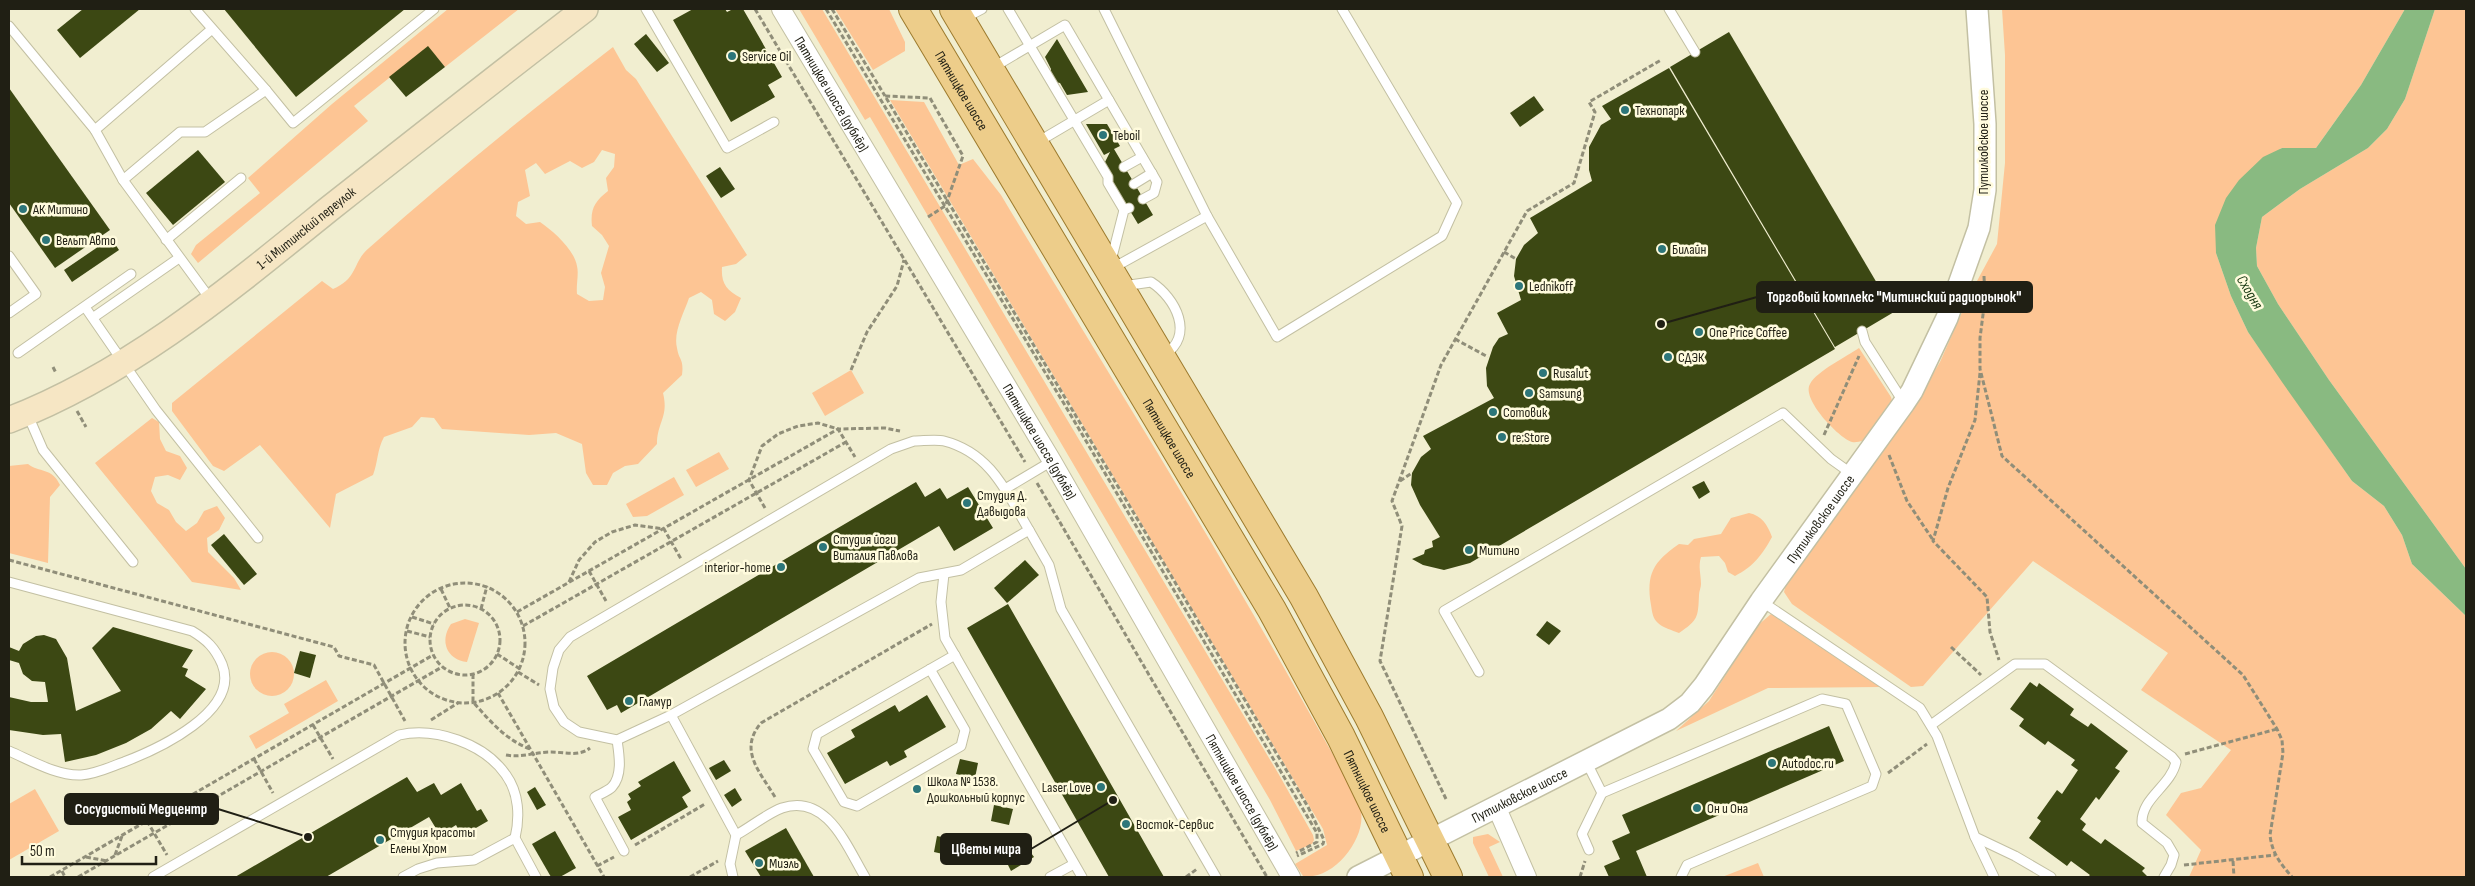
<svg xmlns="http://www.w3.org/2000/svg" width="2475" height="886" font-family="'Sofia Sans Condensed',sans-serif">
  <rect width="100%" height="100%" fill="#f1eed0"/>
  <g fill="#fdc594" fill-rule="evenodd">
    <polygon points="448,9 519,9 445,67 428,47 354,106 368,121 198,263 191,254 196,245 260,193 248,178 332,104"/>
    <polygon points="799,9 822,9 1278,773 1313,835 1314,840 1312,844 1296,851 1270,800 870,117 865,120"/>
    <polygon points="835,9 889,9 905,42 905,51 873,70"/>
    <polygon points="2002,9 2405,9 2361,85 2316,148 2281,148 2216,253 2231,296 2248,332 2352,481 2384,506 2402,535 2412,564 2466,616 2466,877 2189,877 2201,850 2166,815 2181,793 2201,788 2231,750 2141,690 2168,653 2033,561 1923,686 1911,687 1792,604 1784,592 1787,581 1906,419 1940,362 1970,294 1997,244 2005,163 2005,55"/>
    <polygon points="2435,9 2466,9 2466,569 2329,380 2278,304 2257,266 2256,248 2262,217 2300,189 2368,148 2387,129 2405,99"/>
    <path d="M613,47L626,70L636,79L747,255L736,264L722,267C721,283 726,290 741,298L735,312L725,321L714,314L712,300L701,292L689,298C684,313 673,332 677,348C679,361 684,358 682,375L663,393C669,417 657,422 657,444L638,464L625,466L613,473L607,485H593L586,473L582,444L556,433L529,435L442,429L434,418L421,417L412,427L384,437C377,450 378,462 373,475L336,494L330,528L260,445L224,471L213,466L172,411V403L322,281L333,289C359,278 352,262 369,248C448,178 530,111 613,47ZM602,150L615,154L614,167L606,178L608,191C595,201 590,209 592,226L602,235L609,246L601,273L605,287L603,300L589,301L577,294C576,285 579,274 577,266C574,249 553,231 540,222L526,224L516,216L518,202L530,196L525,170L536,163L545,174L570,161L582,168L594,162Z"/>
    <path d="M890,100L924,102L959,165L973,159L1001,195C1097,355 1196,512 1288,675C1304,703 1320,732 1336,760C1345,776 1358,793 1361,811C1366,839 1333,881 1303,876L1295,864L1327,845L1323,829Z"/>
    <path d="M1859,348L1891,397L1893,405C1886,414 1879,430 1870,437C1866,440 1858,443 1852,442C1839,438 1801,399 1810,384C1817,371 1846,357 1859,348Z"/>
    <polygon points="851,370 864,393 825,416 812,393"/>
    <polygon points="152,418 159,422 160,439 166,451 180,456 187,468 180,480 168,475 155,477 151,491 157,503 169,510 176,522 186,531 197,523 204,511 217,506 225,518 219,530 207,538 208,552 234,578 241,590 192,582 95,463"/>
    <polygon points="719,452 729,469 696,487 686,470"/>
    <path d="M28,464C39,473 52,467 60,485L50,497L48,563L9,553V466Z"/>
    <polygon points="674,477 684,495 647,516 633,517 626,504"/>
    <path d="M1749,513C1762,516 1767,524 1772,537C1762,555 1754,566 1735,576L1728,572L1725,563L1719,556L1701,557C1698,567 1701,574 1701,584C1701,588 1699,591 1699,595C1698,618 1698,620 1679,633C1672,630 1663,628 1658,623C1653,619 1652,612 1651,605C1646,574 1653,562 1679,544L1688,545L1694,539L1721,534L1731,518Z"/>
    <polygon points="1771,614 1880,687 1768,688 1676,731 1709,701 1757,626"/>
    <path d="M465,619L479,623L467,662C447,660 439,641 451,624Z"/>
    <circle cx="272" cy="674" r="22"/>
    <polygon points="326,680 338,701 256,749 249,736 289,713 284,704"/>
    <polygon points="35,789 59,831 9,860 9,804"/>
    <polygon points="1488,834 1500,842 1489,847 1503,877 1489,877 1473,843 1473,837"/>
    <polygon points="1758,863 1764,877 1722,877"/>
  </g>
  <polygon fill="#89ba81" points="2405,9 2435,9 2405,99 2387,129 2368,148 2300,189 2262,217 2256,248 2257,266 2278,304 2329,380 2466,569 2466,616 2412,564 2402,535 2384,506 2352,481 2282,382 2248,332 2231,296 2216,253 2215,225 2226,198 2239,180 2263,157 2282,148 2316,148 2361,85"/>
  <g fill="#3c4813">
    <polygon points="83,9 140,9 80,58 57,30"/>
    <polygon points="224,9 405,9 296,97"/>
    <polygon points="693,9 725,9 727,12 733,9 743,9 782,77 768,85 775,97 731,122 673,20"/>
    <polygon points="1729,32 1894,312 1835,347 1670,67"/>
    <polygon points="646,34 669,63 657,72 634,44"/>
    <polygon points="1057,39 1088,92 1067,95 1060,83 1055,82 1050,74 1051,69 1045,57"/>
    <polygon points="428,46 445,67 406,97 389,77"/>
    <polygon points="1669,68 1835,349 1470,563 1444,570 1423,565 1412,559 1424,554 1425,550 1433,547 1432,541 1440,537 1420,505 1411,485 1412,473 1421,457 1431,449 1423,436 1494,398 1487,386 1486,368 1493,347 1499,338 1508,334 1497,313 1521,300 1514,276 1516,259 1524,245 1538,233 1530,218 1592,181 1589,170 1589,147 1601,125 1611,119 1602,106"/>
    <polygon points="9,88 110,230 55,268 9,203"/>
    <polygon points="1534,96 1544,110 1520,127 1510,113"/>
    <polygon points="1086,124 1107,124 1120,146 1114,149 1153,215 1138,224 1103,166 1110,152 1104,155"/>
    <polygon points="198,150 225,182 173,225 146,193"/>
    <polygon points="720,167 735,189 721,198 706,176"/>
    <polygon points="111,238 119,250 72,282 64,270"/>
    <polygon points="1704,481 1710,492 1699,499 1692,487"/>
    <polygon points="916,482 925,497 940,488 947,499 968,487 993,528 954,551 939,526 621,713 617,705 607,710 587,676"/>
    <polygon points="224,534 257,574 244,585 211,545"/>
    <polygon points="1025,560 1039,575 1007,603 994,588"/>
    <polygon points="1008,604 1164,877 1109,877 1027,733 967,628"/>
    <polygon points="1547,621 1561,631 1549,645 1536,635"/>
    <polygon points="113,627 193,650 182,667 188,669 185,676 206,689 180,719 171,711 151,729 126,743 96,755 65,762 61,734 43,735 9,730 9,697 31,702 48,702 45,682 32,681 23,674 19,663 9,660 9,647 19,651 23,644 36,636 44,635 56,639 67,658 76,711 121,691 92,648"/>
    <polygon points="300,651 316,655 310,678 294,673"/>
    <polygon points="2030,682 2037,687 2039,683 2074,709 2070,715 2088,727 2091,723 2128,751 2115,768 2120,771 2099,800 2096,797 2080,819 2086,824 2082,830 2101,844 2105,839 2145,868 2142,871 2148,877 2088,877 2090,875 2071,861 2067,866 2029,838 2041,821 2037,818 2057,790 2062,794 2078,770 2071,765 2075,760 2048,741 2045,745 2019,726 2024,719 2010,709"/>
    <polygon points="927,695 946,727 904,751 907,757 890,766 887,761 845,784 827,753 855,737 851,730 895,705 899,712"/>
    <polygon points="1829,726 1844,761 1636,851 1647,877 1609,877 1604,866 1620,859 1612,841 1630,833 1622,815"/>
    <polygon points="960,759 978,763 975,778 956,774"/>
    <polygon points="724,760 731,771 716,780 709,768"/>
    <polygon points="674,761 691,791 682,797 688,807 631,840 618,817 631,810 627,802 631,799 628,794 641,786 638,782"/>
    <polygon points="407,777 417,792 434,783 441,795 461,783 477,811 481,809 488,821 462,836 456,825 440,835 429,817 326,877 235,877"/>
    <polygon points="535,787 546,805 537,810 527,792"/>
    <polygon points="735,788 742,800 732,807 724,795"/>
    <polygon points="994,805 1013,809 1009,825 991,821"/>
    <polygon points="786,828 814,877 761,877 745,851"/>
    <polygon points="555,831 576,868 560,877 551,877 532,844"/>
    <polygon points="937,836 955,840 952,856 934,852"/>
    <polygon points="1029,850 1034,857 1011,871 1007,863"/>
  </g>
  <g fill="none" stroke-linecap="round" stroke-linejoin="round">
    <g stroke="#c3c0a3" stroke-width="11">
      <g id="service">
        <polyline points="195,9 266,90"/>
        <polyline points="646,9 727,148 774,122"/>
        <polyline points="1008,9 1108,177 1108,183 1124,210"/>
        <polyline points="1104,9 1207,216 1277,337 1442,236 1457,203 1342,9"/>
        <polyline points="1669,9 1695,52"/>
        <polyline points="963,19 982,9"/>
        <polyline points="9,26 95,130 212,29"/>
        <polyline points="992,68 1065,25 1157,182 1154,193 1143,199"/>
        <polyline points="95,130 123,180"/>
        <polyline points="1036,143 1109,100"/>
        <polyline points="1124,167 1142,157"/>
        <polyline points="1134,184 1152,173"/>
        <polyline points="166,240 241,178"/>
        <polyline points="9,256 36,294 9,313"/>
        <polyline points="1111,261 1124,210 1129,208"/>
        <polyline points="1111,269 1207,216"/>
        <path d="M1123,286L1151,282C1176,298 1195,336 1164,355"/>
        <polyline points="211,300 123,180 180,132 205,132 266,90 293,123 434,9"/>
        <polyline points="85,307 156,410 258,538"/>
        <polyline points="94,317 179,258"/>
        <polyline points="1862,331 1865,342 1904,403"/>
        <polyline points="18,353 131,274"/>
        <polyline points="27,413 43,450 133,562"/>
        <path d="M914,441C923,441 936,439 944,441C991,453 1007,493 1029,530L961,570L919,578L671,715L617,740L579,732L564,722L554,707L550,689L553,668L559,650L570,637L891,449Z"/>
        <polyline points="1005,489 1052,461"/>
        <polyline points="1029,530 1049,565 1061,609 1216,877"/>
        <polyline points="944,574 941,602 945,638 1082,877"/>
        <path d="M9,582L192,631C207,640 215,648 222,664C241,711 158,749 124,762C110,767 96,774 81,775C57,776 30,760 9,751"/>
        <polyline points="1761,601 1920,708 1937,736 1975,837 1994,877"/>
        <polyline points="930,669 965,730 961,746 857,806 844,802 813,749 817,734 955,655"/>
        <polyline points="1479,672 1444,611 1783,413 1831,459 1852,474"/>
        <polyline points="671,715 736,835 730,864 733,877"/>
        <path d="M1931,725L2015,664H2045L2172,757L2176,762C2171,786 2141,798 2142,823L2167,843L2174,855L2171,865L2164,877"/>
        <path d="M617,740C619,754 623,775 612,787C608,791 600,794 595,797L624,851"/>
        <polyline points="1586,761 1602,793 1822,699 1846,704 1876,774 1872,786 1687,865 1681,877"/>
        <path d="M736,835C751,827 766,814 782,808C827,793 847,847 865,877"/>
        <polyline points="1975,837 2015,856 2051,877"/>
        <polyline points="1589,850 1582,834 1602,793"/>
        <path d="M153,877L399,735C435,727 484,743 506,775C519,793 520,817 515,838L536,877"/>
        <polyline points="403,877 418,869 437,863 474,860 515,838"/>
        <polyline points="1050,877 1074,864"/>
      </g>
    </g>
    <g stroke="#c3c0a3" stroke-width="20">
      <g id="minor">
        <path id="s1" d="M781,9L1052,461L1291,877"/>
        <polyline points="1496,806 1527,877"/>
      </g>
    </g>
    <g stroke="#c3c0a3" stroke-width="24">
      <g id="tertiary">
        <path id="s2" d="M1358,877L1669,719L1690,703L1704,686L1761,601L1904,403L1912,391L1947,318L1979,228L1985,190V124L1977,9"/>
      </g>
    </g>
    <g stroke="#c3c0a3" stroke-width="28">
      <g id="secondary">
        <path id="s3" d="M9,420C130,373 229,290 329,209C414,142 499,75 585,9"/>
      </g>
    </g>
    <g stroke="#9d7b2e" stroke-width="30">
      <g id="primary">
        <path id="s4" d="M913,9L1272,610L1341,737L1409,877"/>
        <polyline points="954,9 1304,597 1369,717 1448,877"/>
      </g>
    </g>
    <g stroke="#908e79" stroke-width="3" stroke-dasharray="5 2.5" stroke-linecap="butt">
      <polyline points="755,9 1025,462"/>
      <polyline points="826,9 1066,407 1317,833 1317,842 1296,853"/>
      <polyline points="832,9 885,96"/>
      <path d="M928,217L945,206L947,201L963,156L930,98L885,96C1026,333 1168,569 1308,807L1324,840L1323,844L1297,856"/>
      <polyline points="1504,252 1516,259"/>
      <path d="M1984,276L1985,299L1980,338V369L2002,456L2243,675L2277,729L2282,740L2283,753L2270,835C2272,853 2280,863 2292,877"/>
      <polyline points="1455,339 1488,357"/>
      <polyline points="53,367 56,373"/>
      <polyline points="851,370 867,332 897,286 904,260"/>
      <polyline points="1980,373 1975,420 1948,488 1933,541 1987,597 1990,632 1999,660"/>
      <polyline points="77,411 86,427"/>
      <polyline points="1824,435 1859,356"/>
      <polyline points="1889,455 1907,501 1933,540"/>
      <polyline points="1400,481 1412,473"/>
      <polyline points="1037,483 1267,877"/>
      <polyline points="765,508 749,480 762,446 778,434 798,426 818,423 838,429 855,457"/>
      <polyline points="9,560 334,647 339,656 374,665 405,721"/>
      <polyline points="589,571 606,601"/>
      <polyline points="569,582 579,560 595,542 612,532 635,525 664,529 681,559"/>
      <circle cx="465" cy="643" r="60"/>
      <polyline points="441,589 450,608"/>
      <circle cx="465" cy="640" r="35"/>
      <polyline points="481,609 487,586"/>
      <polyline points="517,612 838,429 885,428 900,431"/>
      <polyline points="412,617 434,624"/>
      <polyline points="523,626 846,442"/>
      <polyline points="407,631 430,637"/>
      <polyline points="1951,647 1981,675"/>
      <polyline points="497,654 520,669"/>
      <polyline points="518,672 539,685"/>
      <path d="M473,674V702C490,721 506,740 530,749"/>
      <polyline points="498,693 604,877"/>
      <polyline points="431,720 458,703"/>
      <polyline points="313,725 333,759"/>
      <polyline points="2185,754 2277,729"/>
      <path d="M506,755C522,758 535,752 551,752C564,752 579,757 590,748"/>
      <polyline points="254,759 273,793"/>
      <polyline points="1888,773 1927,744"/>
      <path d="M775,797C760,772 738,750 761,723L932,624"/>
      <polyline points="1446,799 1380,661 1402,526 1392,501 1441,365 1527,211 1574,183 1595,112 1589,102 1661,60"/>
      <polyline points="147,821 167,855"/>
      <polyline points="635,845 705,804"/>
      <polyline points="115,855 122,836"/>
      <polyline points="86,857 107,861"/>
      <polyline points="2233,861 2234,877"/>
      <polyline points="2184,865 2275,855"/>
      <polyline points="597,866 614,857"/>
      <polyline points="62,871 65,877"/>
      <polyline points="50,877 433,655"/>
      <polyline points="78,877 442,667"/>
      <polyline points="690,877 718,861"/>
      <polyline points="1186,877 1197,869"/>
      <polyline points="1580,877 1585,861"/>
    </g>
    <use href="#service" stroke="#fff" stroke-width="9"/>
    <use href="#minor" stroke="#fff" stroke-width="18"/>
    <use href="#tertiary" stroke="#fff" stroke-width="21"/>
    <use href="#secondary" stroke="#f6e6c4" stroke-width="25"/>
    <use href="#primary" stroke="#edcd8a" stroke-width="28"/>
  </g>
  <g fill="#2d767a" stroke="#fffbdd" stroke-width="2">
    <circle cx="732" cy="56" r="5"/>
    <circle cx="1625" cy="110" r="5"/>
    <circle cx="1103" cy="135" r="5"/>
    <circle cx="23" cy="209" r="5"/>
    <circle cx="46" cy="240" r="5"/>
    <circle cx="1662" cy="249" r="5"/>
    <circle cx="1519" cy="286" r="5"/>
    <circle cx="1699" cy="332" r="5"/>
    <circle cx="1668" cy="357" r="5"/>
    <circle cx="1543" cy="373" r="5"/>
    <circle cx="1529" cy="393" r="5"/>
    <circle cx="1493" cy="412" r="5"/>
    <circle cx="1502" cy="437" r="5"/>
    <circle cx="967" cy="503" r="5"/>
    <circle cx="823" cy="547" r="5"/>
    <circle cx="1469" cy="550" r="5"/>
    <circle cx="781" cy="567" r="5"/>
    <circle cx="629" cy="701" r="5"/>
    <circle cx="1772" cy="763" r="5"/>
    <circle cx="1101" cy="787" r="5"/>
    <circle cx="917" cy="789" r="5"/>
    <circle cx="1697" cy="808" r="5"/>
    <circle cx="1126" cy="824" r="5"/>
    <circle cx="380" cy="840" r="5"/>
    <circle cx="759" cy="863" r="5"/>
  </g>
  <g text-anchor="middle" stroke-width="5" stroke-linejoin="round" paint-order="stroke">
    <g font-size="14" fill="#201f14" stroke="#fffbdd" text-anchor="start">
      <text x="742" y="61">Service Oil</text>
      <text x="1635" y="115">Технопарк</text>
      <text x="1113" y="140">Teboil</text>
      <text x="33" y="214">АК Митино</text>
      <text x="56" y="245">Вельт Авто</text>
      <text x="1672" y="254">Билайн</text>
      <text x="1529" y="291">Lednikoff</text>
      <text x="1709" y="337">One Price Coffee</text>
      <text x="1678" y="362">СДЭК</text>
      <text x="1553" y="378">Rusalut</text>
      <text x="1539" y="398">Samsung</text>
      <text x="1503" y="417">Сотовик</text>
      <text x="1512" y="442">re:Store</text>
      <text x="977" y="500">Студия Д.<tspan x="977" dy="16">Давыдова</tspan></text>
      <text x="833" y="544">Студия йоги<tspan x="833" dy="16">Виталия Павлова</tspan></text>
      <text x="1479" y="555">Митино</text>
      <text x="771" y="572" text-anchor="end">interior-home</text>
      <text x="639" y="706">Гламур</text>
      <text x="1782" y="768">Autodoc.ru</text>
      <text x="927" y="786">Школа № 1538.<tspan x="927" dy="16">Дошкольный корпус</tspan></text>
      <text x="1091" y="792" text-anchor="end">Laser Love</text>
      <text x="1707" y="813">Он и Она</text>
      <text x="1136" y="829">Восток-Сервис</text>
      <text x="390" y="837">Студия красоты<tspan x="390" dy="16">Елены Хром</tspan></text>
      <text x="769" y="868">Миэль</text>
    </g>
    <g font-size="14" fill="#201f14" stroke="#fffbdd">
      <text dy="5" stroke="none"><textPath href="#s4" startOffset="95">Пятницкое шоссе</textPath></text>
      <text dy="5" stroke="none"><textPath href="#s1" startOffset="99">Пятницкое шоссе (дублёр)</textPath></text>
      <text transform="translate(1983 142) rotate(-90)" y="5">Путилковское шоссе</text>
      <text dy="5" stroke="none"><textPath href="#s3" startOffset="355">1-й Митинский переулок</textPath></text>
      <text dy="5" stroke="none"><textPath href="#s4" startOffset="500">Пятницкое шоссе</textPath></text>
      <text dy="5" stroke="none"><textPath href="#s1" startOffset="504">Пятницкое шоссе (дублёр)</textPath></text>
      <text dy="5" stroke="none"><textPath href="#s2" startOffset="601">Путилковское шоссе</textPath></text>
      <text dy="5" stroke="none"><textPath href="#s1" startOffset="909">Пятницкое шоссе (дублёр)</textPath></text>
      <text dy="5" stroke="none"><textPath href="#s4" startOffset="905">Пятницкое шоссе</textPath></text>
      <text dy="5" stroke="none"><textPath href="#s2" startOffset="181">Путилковское шоссе</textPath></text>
    </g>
    <g font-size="15" font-style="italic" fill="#13340d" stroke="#fffbdd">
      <text transform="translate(2250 292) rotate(59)" y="5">Сходня</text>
    </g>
  </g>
  <path fill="none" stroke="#201f14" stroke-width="2" d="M1661 324L1757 297M308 837L218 809M1113 800L1031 849"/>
  <g fill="#201f14" stroke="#fffbdd" stroke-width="2">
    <circle cx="1661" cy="324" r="5"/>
    <circle cx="308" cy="837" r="5"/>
    <circle cx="1113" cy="800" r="5"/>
  </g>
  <g fill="#201f14" stroke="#201f14" stroke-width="2">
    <rect x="1757" y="282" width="275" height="30" rx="5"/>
    <rect x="65" y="794" width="153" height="30" rx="5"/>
    <rect x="941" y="834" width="90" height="30" rx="5"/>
  </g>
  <g font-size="15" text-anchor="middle" font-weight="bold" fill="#fff">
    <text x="1894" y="302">Торговый комплекс "Митинский радиорынок"</text>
    <text x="141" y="814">Сосудистый Медцентр</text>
    <text x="986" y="854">Цветы мира</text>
  </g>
  <rect width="2475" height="886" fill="none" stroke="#201f14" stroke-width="20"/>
  <path d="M22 856v8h134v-8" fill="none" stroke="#201f14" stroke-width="2.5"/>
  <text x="30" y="856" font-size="15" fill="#201f14" stroke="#fffbdd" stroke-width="4" paint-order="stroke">50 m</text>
</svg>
